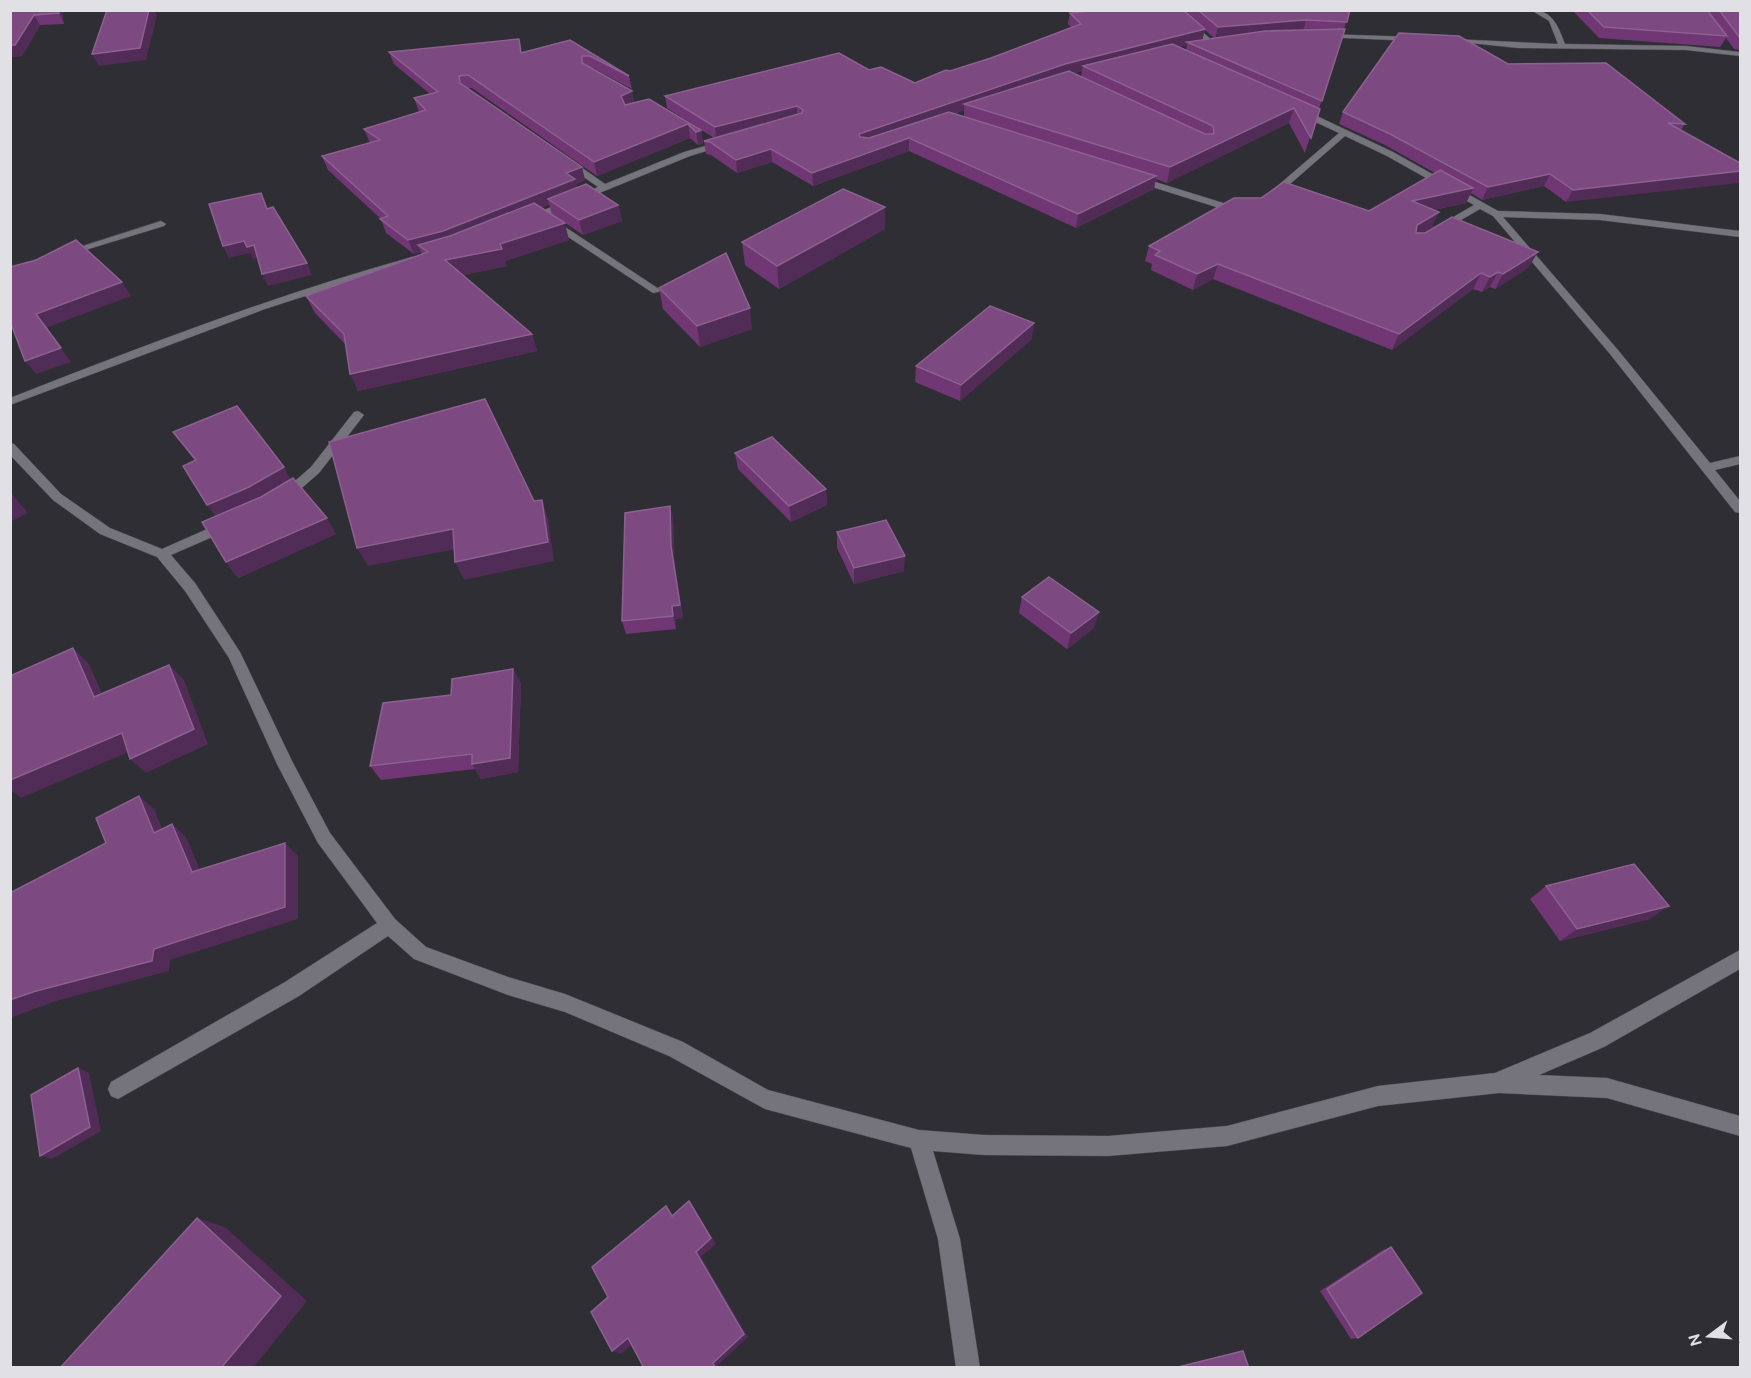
<svg xmlns="http://www.w3.org/2000/svg" width="1751" height="1378" font-family="Ubuntu,sans-serif">
  <rect width="100%" height="100%" fill="#2f2e35"/>
  <g fill="none" stroke-linecap="round" stroke-linejoin="round">
    <g stroke="#4c4b50" stroke-width="1">
      <g id="minor">
        <polygon points="1170,10 1178,10 1214,42 1214,44 1196,48 1196,46 1207,42"/>
        <path d="M1531,10C1553,10 1558,26 1565,44L1686,46L1740,52V56L1686,50L1518,48L1450,41L1453,39L1558,44L1549,21Z"/>
        <polygon points="1324,34 1414,37 1417,39 1414,41 1322,37"/>
        <polygon points="1296,109 1302,109 1393,152 1498,211 1600,214 1740,231 1740,237 1600,220 1503,217 1618,350 1710,463 1740,456 1740,464 1715,470 1740,501 1740,513 1735,512 1610,354 1493,216 1480,209 1442,231 1436,231 1436,227 1474,205 1387,156 1345,136 1274,198 1268,198 1268,194 1339,133 1296,113"/>
        <polygon points="723,141 726,141 726,145 690,156 531,221 523,219 598,187 565,164 565,160 571,160 605,184 684,152"/>
        <polygon points="1136,176 1233,206 1242,207 1244,209 1239,212 1229,211 1133,181 1133,177"/>
        <polygon points="161,221 166,224 164,226 69,255 61,253"/>
        <polygon points="550,221 556,221 662,291 653,293 550,225"/>
        <path d="M412,257L420,259L265,309L10,405V398C143,346 275,295 412,257Z"/>
        <polygon points="358,411 364,415 319,473 288,500 280,500 278,497 280,494 311,467 354,412"/>
        <polygon points="10,443 14,444 61,494 110,528 162,549 223,522 233,522 234,525 233,528 171,555 195,583 240,652 292,761 330,833 395,919 426,947 508,977 565,994 683,1042 768,1090 919,1130 984,1135 1108,1136 1227,1126 1378,1086 1495,1073 1590,1033 1740,950 1740,969 1604,1047 1539,1075 1607,1078 1740,1116 1740,1136 1607,1098 1499,1093 1378,1106 1227,1146 1108,1156 984,1155 933,1151 960,1239 980,1368 956,1368 938,1239 911,1148 765,1109 669,1056 565,1012 508,995 414,959 388,936 299,996 118,1099 111,1096 108,1089 111,1082 285,982 377,923 318,843 277,764 229,658 185,591 157,557 100,534 53,500 10,455"/>
      </g>
    </g>
    <use href="#minor" fill="#75737c" fill-rule="evenodd"/>
  </g>
  <g fill="#703774" fill-rule="evenodd">
    <polygon points="10,10 62,13 64,24 40,25 22,56 10,57"/>
    <path d="M1098,10H1350L1305,153L1289,123L1167,183L1156,179L1154,189L1076,228L909,151L813,186L772,162L737,173L711,155L706,154L704,141L714,138L667,108L665,96L869,70L915,83L991,58L1071,27L1068,24L1070,13ZM1205,30L1214,38L1202,40ZM1187,45L1186,50L1178,47ZM1082,71L1081,77L1074,73ZM964,110V117L954,114Z"/>
    <polygon points="1572,10 1740,10 1740,50 1734,49 1726,38 1720,47 1599,38"/>
    <polygon points="570,40 629,76 632,89 593,68 591,68 635,103 701,130 703,144 698,145 690,138 597,176 472,88 467,88 585,180 576,184 577,188 618,205 622,221 583,235 552,214 549,204 541,208 569,240 505,261 507,266 463,275 532,334 537,351 358,391 345,344 315,313 306,296 422,255 421,252 414,254 386,233 381,219 328,170 322,156 370,143 364,129 419,112 414,98 430,94 394,64 389,52 522,52"/>
    <polygon points="1508,64 1685,124 1681,130 1566,202 1544,186 1482,200 1471,193 1466,203 1434,210 1432,227 1422,233 1529,267 1495,289 1490,287 1482,292 1473,289 1392,350 1213,279 1193,290 1151,270 1152,264 1145,261 1149,246 1369,211 1435,173 1385,145 1339,124 1343,112"/>
    <polygon points="885,229 779,289 745,265 742,242"/>
    <polygon points="659,288 752,329 700,347 663,309"/>
    <polygon points="1032,339 960,401 915,382 916,366"/>
    <polygon points="173,432 291,479 336,534 238,578 226,562 216,517 195,461"/>
    <polygon points="735,453 826,489 827,505 791,522 738,469"/>
    <polygon points="670,506 673,519 674,559 683,618 676,619 676,629 626,634 622,621"/>
    <polygon points="837,532 904,571 854,584 837,548"/>
    <polygon points="1022,597 1094,628 1067,649 1019,613"/>
    <polygon points="513,669 521,684 518,772 481,779 475,769 381,780 370,766 451,695"/>
    <polygon points="1546,886 1650,919 1560,941 1530,899"/>
    <polygon points="1391,1247 1358,1338 1351,1339 1320,1291 1383,1250"/>
  </g>
  <g fill="#512c56">
    <polygon points="58,10 71,10 62,13 64,24 59,13"/>
    <polygon points="149,10 155,10 157,15 146,60 99,66 92,54"/>
    <polygon points="34,15 40,25 22,56 10,57 10,45"/>
    <polygon points="1306,20 1303,32 1215,39 1218,27"/>
    <polygon points="1205,29 1202,41 1187,42 1187,45 1089,69 1083,66 1082,71 964,104 964,110 859,146 859,134 1065,64"/>
    <polygon points="632,91 635,103 624,109 621,96"/>
    <polygon points="797,106 797,119 716,140 715,127"/>
    <polygon points="1294,108 1289,123 1167,183 1170,167"/>
    <polygon points="688,124 690,138 597,176 594,162"/>
    <polygon points="701,130 703,144 698,145 696,132"/>
    <polygon points="909,138 909,151 813,186 812,173"/>
    <polygon points="771,149 772,162 737,173 736,160"/>
    <polygon points="582,167 585,180 576,184 578,192 548,199 549,204 448,245 418,245 421,252 414,254 408,240"/>
    <polygon points="1740,171 1740,183 1566,202 1573,190"/>
    <polygon points="1550,174 1544,186 1482,200 1488,187"/>
    <polygon points="1156,176 1154,189 1076,228 1078,214"/>
    <polygon points="1473,188 1466,203 1405,216 1412,201"/>
    <polygon points="618,205 622,221 583,235 579,220"/>
    <polygon points="885,207 885,229 779,289 777,266"/>
    <polygon points="1439,212 1432,227 1410,240 1417,225"/>
    <polygon points="565,223 569,240 505,261 507,266 452,277 445,260"/>
    <polygon points="244,241 250,253 229,258 223,246"/>
    <polygon points="254,245 260,257 253,259 247,247"/>
    <polygon points="1538,252 1529,267 1495,289 1503,274"/>
    <polygon points="307,263 312,275 268,286 262,274"/>
    <polygon points="1218,264 1213,279 1193,290 1197,274"/>
    <polygon points="1498,272 1490,287 1482,292 1490,277"/>
    <polygon points="1481,273 1473,289 1392,350 1399,334"/>
    <polygon points="122,282 131,296 46,328 71,362 36,374 25,361 36,314"/>
    <polygon points="750,308 752,329 700,347 697,326"/>
    <polygon points="1034,323 1032,339 960,401 961,385"/>
    <polygon points="532,334 537,351 358,391 350,374"/>
    <polygon points="284,467 293,483 219,521 207,505"/>
    <polygon points="826,489 827,505 791,522 789,506"/>
    <polygon points="10,492 28,513 10,522"/>
    <polygon points="542,500 548,518 554,561 464,580 455,562"/>
    <polygon points="670,506 673,519 674,559 683,618 676,619 676,629 673,616"/>
    <polygon points="327,518 336,534 238,578 226,562"/>
    <polygon points="453,529 462,548 368,566 357,548"/>
    <polygon points="905,556 904,571 854,584 854,568"/>
    <polygon points="1099,612 1094,628 1067,649 1071,633"/>
    <polygon points="73,648 89,664 110,712 94,697"/>
    <polygon points="169,665 184,680 208,744 146,773 130,759"/>
    <polygon points="513,669 521,684 518,772 481,779 472,764"/>
    <polygon points="122,733 138,748 21,798 10,790 10,780"/>
    <polygon points="139,796 154,809 169,845 154,833"/>
    <polygon points="172,824 186,837 206,884 192,872"/>
    <polygon points="285,843 298,856 298,919 170,960 169,971 56,1001 10,1018 10,1000 154,949"/>
    <polygon points="1669,906 1650,919 1560,941 1577,929"/>
    <polygon points="78,1068 89,1073 101,1131 52,1159 40,1156"/>
    <polygon points="689,1201 694,1208 716,1244 701,1257 748,1337 718,1365 719,1368 715,1368 713,1363"/>
    <polygon points="197,1218 225,1227 307,1301 253,1368 221,1368"/>
    <polygon points="628,1338 636,1341 621,1354 612,1351"/>
  </g>
  <g fill="#7d4981" stroke="#8c6190" stroke-width="1.5">
    <polygon points="10,10 58,10 59,13 34,15 15,45 10,45"/>
    <polygon points="107,10 149,10 140,48 92,54"/>
    <polygon points="1098,10 1183,10 1205,29 1065,64 859,134 860,137 869,138 949,112 1156,176 1078,214 909,138 812,173 771,149 736,160 710,142 704,141 802,113 803,110 797,106 715,127 665,96 839,53 869,70 881,67 915,83 946,70 950,71 991,58 1081,24 1070,13"/>
    <polygon points="1198,10 1350,10 1347,22 1306,20 1218,27"/>
    <polygon points="1587,10 1707,10 1727,36 1604,27"/>
    <polygon points="1719,10 1740,10 1740,38"/>
    <polygon points="1345,29 1322,101 1187,42 1265,31"/>
    <polygon points="1399,33 1459,36 1508,64 1606,63 1685,124 1668,123 1740,163 1740,171 1573,190 1550,174 1488,187 1390,134 1343,112"/>
    <polygon points="519,39 521,53 570,40 629,76 590,56 582,56 582,63 632,91 621,96 625,105 649,99 701,130 696,132 688,124 594,162 468,75 459,76 460,83 582,167 566,173 575,179 443,231 408,240 380,219 388,216 322,156 380,140 364,129 426,110 414,98 438,92 389,52"/>
    <polygon points="1172,44 1320,109 1311,138 1294,108 1170,167 964,104 1069,71 1205,134 1214,134 1213,126 1083,66"/>
    <polygon points="1440,170 1473,188 1412,201 1439,212 1417,225 1416,233 1425,233 1452,217 1538,252 1503,274 1498,272 1490,277 1481,273 1399,334 1218,264 1197,274 1155,255 1160,251 1149,246 1234,198 1261,198 1284,182 1369,211"/>
    <polygon points="586,184 618,205 579,220 548,199"/>
    <polygon points="843,189 885,207 777,266 742,242"/>
    <polygon points="261,193 267,209 273,207 307,263 262,274 254,245 247,247 244,241 223,246 209,204"/>
    <polygon points="534,203 565,223 500,244 502,249 445,260 532,334 350,374 344,334 306,296 428,252 418,245 450,236"/>
    <polygon points="76,240 122,282 36,314 61,348 25,361 10,321 10,267 36,260"/>
    <polygon points="726,253 750,308 697,326 659,288"/>
    <polygon points="990,306 1034,323 961,385 916,366"/>
    <polygon points="485,399 534,501 542,500 548,542 455,562 453,529 357,548 329,442"/>
    <polygon points="237,406 284,467 249,487 207,505 183,466 196,460 173,432"/>
    <polygon points="772,437 826,489 789,506 735,453"/>
    <polygon points="293,478 327,518 226,562 202,522 261,497"/>
    <polygon points="670,506 671,546 680,605 672,606 673,616 622,621 625,513"/>
    <polygon points="886,520 905,556 854,568 837,532"/>
    <polygon points="1049,577 1099,612 1071,633 1022,597"/>
    <polygon points="73,648 94,697 169,665 194,729 130,759 122,733 10,780 10,676"/>
    <polygon points="513,669 510,758 472,764 472,754 370,766 383,703 451,695 452,679"/>
    <polygon points="139,796 154,833 172,824 192,872 285,843 285,907 154,949 152,961 36,991 10,1000 10,893 106,843 96,818"/>
    <polygon points="1634,864 1669,906 1577,929 1546,886"/>
    <polygon points="78,1068 90,1127 40,1156 31,1095"/>
    <polygon points="689,1201 711,1238 696,1252 744,1334 713,1363 715,1368 644,1368 628,1338 612,1351 591,1312 608,1297 592,1267 666,1206 672,1216"/>
    <polygon points="197,1218 281,1296 221,1368 60,1368"/>
    <polygon points="1391,1247 1422,1293 1358,1338 1327,1289"/>
    <polygon points="1243,1351 1249,1368 1174,1368"/>
  </g>
  <rect width="1751" height="1378" fill="none" stroke="#e1e0e5" stroke-width="24"/>
  <g transform="translate(1709 1336) rotate(254)" stroke="#2f2e35" stroke-width="4.5" paint-order="stroke">
  <path d="M0-4.5L10 22L0 15L-10 22Z" fill="#e1e0e5"/>
  <text y="-9" font-size="16" font-weight="bold" text-anchor="middle" fill="#e1e0e5">N</text>
  </g>
</svg>
